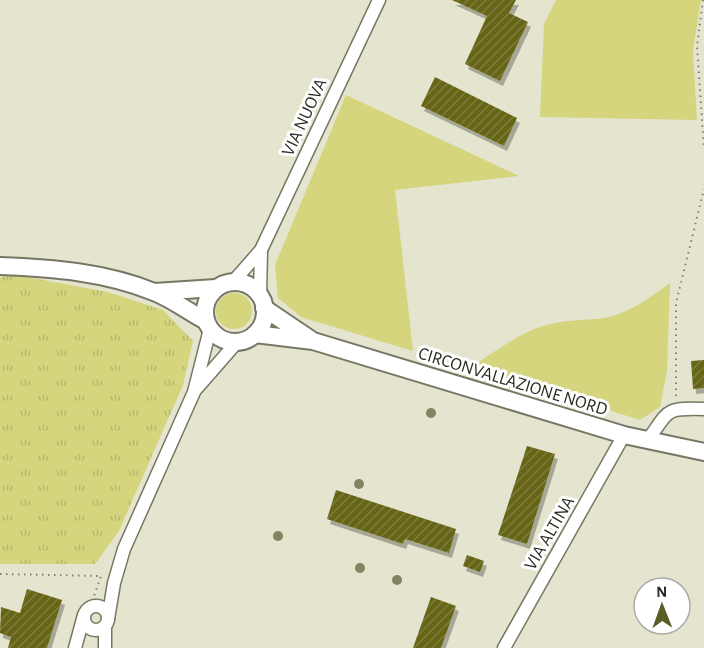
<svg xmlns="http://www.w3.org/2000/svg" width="704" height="648" font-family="'Alegreya Sans',sans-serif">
  <defs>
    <pattern id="park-tufts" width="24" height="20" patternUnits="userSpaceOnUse" patternTransform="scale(1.5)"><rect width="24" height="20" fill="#d5d57e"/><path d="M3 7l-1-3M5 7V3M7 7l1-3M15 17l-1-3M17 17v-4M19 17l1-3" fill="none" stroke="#b7b76d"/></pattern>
    <pattern id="building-hatch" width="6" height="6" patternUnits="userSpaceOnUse" patternTransform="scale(1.5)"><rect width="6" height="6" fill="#666516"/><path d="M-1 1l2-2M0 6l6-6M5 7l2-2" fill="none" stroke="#7c7c40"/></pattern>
    <filter id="shadow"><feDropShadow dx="3" dy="5" stdDeviation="0" flood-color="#0004"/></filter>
  </defs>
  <rect width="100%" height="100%" fill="#e4e4cf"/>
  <g fill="#d5d57e">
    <polygon points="556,0 701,0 693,51 697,120 540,117 544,24"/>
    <polygon points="346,95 519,176 395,190 413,351 301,317 278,298 275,265"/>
    <path d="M670,283L667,371L660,407L640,420L471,367C493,353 515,336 540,327C563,319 581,321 604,318C626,315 653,296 670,283Z"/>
    <circle cx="234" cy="311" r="18"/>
  </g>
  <polygon fill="url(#park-tufts)" points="16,275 108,292 163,310 193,341 183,385 119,531 95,564 0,564 0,277"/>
  <g fill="url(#building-hatch)" filter="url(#shadow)">
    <polygon points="452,0 516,0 509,13 528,22 500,81 465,64 487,16"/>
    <polygon points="435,77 517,118 504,146 421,106"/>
    <polygon points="704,360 704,388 693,389 691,361"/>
    <polygon points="527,446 555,454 527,544 498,535"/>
    <polygon points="336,490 456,529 449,553 405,539 403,544 327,519"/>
    <polygon points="467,555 484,561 480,572 463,566"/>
    <polygon points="27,589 62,600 47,648 8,648 11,637 0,633 1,607 20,613"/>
    <polygon points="431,597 456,606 441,648 413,648"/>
  </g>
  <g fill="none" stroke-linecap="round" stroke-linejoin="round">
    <g stroke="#767764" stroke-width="15">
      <g id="street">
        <polyline points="233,282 261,250 379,0"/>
        <polyline points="260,296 261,250"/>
        <polyline points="196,389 237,342"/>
        <path d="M648,440C670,409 665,408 704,409"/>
        <circle cx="96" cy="618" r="12"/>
        <polyline points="108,619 114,583 124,549 194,392 210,329"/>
        <polyline points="105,626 105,648"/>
        <polyline points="75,648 84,615"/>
        <polyline points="504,648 624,435"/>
      </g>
    </g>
    <g stroke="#767764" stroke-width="20">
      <g id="secondary">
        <path d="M0,266C52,268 105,272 154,292C172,299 189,312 206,321"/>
        <circle cx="235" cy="312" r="30"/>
        <polyline points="154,292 216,288"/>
        <polyline points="264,308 310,339"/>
        <polyline points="255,334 313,341 624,435 704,452"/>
      </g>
    </g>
    <g stroke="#808072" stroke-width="2" stroke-dasharray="1.5 4.5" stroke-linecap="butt">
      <polyline points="703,0 697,46 704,149"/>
      <polyline points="676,396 676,303 704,189"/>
      <polyline points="0,574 101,576 94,596 94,605"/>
    </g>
    <use href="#street" stroke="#fff" stroke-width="12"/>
    <use href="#secondary" stroke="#fff" stroke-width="16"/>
  </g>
  <g fill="#838362">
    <circle cx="431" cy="413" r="5"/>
    <circle cx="359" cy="484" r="5"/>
    <circle cx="278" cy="536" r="5"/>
    <circle cx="360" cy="568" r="5"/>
    <circle cx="397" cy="580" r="5"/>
  </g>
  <g text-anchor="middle" stroke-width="6" stroke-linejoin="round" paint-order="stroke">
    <g font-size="18" fill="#2a2a22" stroke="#fff">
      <text transform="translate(304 117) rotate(-65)" y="6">VIA NUOVA</text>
      <text transform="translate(513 381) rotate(17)" y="6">CIRCONVALLAZIONE NORD</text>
      <text transform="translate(549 533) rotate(-60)" y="6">VIA ALTINA</text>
    </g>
  </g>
  <g transform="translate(662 606) rotate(359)"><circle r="28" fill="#ffffff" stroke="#aaaaa7" stroke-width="1.5"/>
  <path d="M0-4.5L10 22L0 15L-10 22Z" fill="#5c5c29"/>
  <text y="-9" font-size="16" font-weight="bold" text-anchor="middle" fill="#2a2a22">N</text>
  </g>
</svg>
